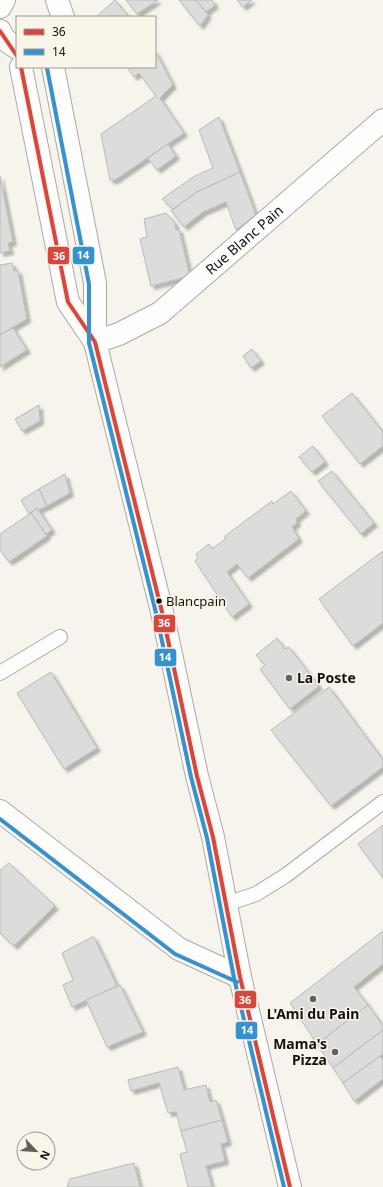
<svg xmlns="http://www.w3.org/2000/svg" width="383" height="1187" font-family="'Noto Sans',sans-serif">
  <defs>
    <filter id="shadow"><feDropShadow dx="3.5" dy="3.5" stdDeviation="1" flood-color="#0004"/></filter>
  </defs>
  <rect width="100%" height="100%" fill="#f6f4ed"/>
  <g fill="#dedcdb" stroke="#bbb8b7" filter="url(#shadow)">
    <polygon points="115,0 129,17 98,17 97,16"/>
    <polygon points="126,0 158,0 137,14"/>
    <polygon points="179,0 196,0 208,15 200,26"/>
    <polygon points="196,0 212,0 215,5 206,12"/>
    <polygon points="237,0 252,0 243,7"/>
    <polygon points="155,50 173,85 160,98 184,133 115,180 110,180 101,134 156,96 139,73 134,77 127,67 155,67"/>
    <polygon points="219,117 240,172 197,192 173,209 162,199 193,177 213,168 199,130"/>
    <polygon points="168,144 176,156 157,170 148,158"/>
    <polygon points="240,172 256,215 236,230 226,202 203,212 184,227 171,211 197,192"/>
    <polygon points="0,176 13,242 8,243 10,251 0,253"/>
    <polygon points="166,213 175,223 176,230 179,229 190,276 151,286 140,239 147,237 144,219"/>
    <polygon points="12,263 14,271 18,270 27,319 0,335 0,265"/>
    <polygon points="13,328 27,350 0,367 0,335"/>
    <polygon points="252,349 261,361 251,368 243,356"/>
    <polygon points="352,393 383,432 383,446 360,464 322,416"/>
    <polygon points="39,405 40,421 22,431 15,419"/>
    <polygon points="313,446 325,462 312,472 299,457"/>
    <polygon points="332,471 374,523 361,534 318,481"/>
    <polygon points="65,474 70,493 47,506 39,489"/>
    <polygon points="39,489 47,506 38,510 37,508 29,514 21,500"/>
    <polygon points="291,491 306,511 296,519 297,523 292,527 299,539 248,578 237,564 227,572 249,604 232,617 195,561 198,558 196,554 209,544 212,549 225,539 225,536 272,501 273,504"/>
    <polygon points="37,508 52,530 46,534 31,513"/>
    <polygon points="31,513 47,536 9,562 0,550 0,534"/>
    <polygon points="383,551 383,623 353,646 319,599"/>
    <polygon points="277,638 285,649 289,647 319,686 290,709 260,669 265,665 256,655"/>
    <polygon points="51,672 97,748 64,769 17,693"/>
    <polygon points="329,687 383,760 383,767 331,806 271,730"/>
    <polygon points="383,825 383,878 358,844"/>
    <polygon points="9,863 55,906 14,946 0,933 0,870"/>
    <polygon points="383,931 383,964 354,987 368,1005 317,1044 290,1003"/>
    <polygon points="92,937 94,937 117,986 72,1007 63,985 73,980 62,953"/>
    <polygon points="120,985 143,1032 107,1047 86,1000"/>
    <polygon points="368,1005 383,1026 383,1030 333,1068 317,1044"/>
    <polygon points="383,1030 383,1054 343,1083 333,1068"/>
    <polygon points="380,1056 383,1060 383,1079 354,1101 343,1083"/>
    <polygon points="178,1067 184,1090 206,1085 210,1102 216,1100 222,1120 181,1131 176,1112 168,1113 159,1083 131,1091 128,1080"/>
    <polygon points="222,1120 228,1142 221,1144 225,1161 206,1166 212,1187 188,1187 180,1154 187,1152 181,1131"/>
    <polygon points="134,1163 140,1187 67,1187 70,1179"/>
  </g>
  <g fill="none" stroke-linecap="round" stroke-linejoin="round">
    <g stroke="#aaa9a4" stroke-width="16">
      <g id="service">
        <polyline points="0,673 60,637"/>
        <polyline points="226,904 256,894 285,876 383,802"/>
      </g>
    </g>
    <g stroke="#aaa9a4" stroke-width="24">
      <g id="minor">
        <path id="s1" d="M95,342L119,334L160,313L383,120"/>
        <polyline points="0,811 179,949 240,977"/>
      </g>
    </g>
    <g stroke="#aaa9a4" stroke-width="24">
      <g id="secondary">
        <polyline points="57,0 63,17"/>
        <polyline points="0,7 4,0"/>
        <polyline points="0,31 4,39 17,48"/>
        <polyline points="21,67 68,302 95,342"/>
        <polyline points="53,67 95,283 95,342 162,612 197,776 213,837 240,977 290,1187"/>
      </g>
    </g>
    <use href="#service" stroke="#fefdfc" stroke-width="14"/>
    <use href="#minor" stroke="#fefdfc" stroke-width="22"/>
    <use href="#secondary" stroke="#fefdfc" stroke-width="22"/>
    <g stroke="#faf5e9" stroke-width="7">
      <g id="bus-1">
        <polyline points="0,31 17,56"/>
        <polyline points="21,67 68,302 95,342 162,612 197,776 213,837 240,977 290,1187"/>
      </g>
    </g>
    <g stroke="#faf5e9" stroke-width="7">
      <g id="bus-2">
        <polyline points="47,68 89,284 89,343 156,613 191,777 207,838 234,978 284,1187"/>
        <polyline points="0,819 175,954 237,982"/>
      </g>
    </g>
    <use href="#bus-1" stroke="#d9463e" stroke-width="4"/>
    <use href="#bus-2" stroke="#3592d0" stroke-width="4"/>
  </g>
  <circle fill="#14120e" stroke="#faf5e9" stroke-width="1.5" cx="159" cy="601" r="3.5"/>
  <g fill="#63615c" stroke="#faf5e9" stroke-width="1.5">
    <circle cx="289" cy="678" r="4"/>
    <circle cx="313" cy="999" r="4"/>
    <circle cx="335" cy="1052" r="4"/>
  </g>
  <g text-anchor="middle" stroke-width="3" stroke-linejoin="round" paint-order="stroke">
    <g font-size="13" fill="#14120e" stroke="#faf5e9" text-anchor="start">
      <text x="166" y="606">Blancpain</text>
    </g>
    <g font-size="14" fill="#14120e" stroke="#faf5e9">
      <text dy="5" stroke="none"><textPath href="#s1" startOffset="183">Rue Blanc Pain</textPath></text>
    </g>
    <g font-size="14" font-weight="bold" fill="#14120e" stroke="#faf5e9" text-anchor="start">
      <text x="297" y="683">La Poste</text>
      <text x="313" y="1019" text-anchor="middle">L'Ami du Pain</text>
      <text x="327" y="1049" text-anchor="end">Mama's<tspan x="327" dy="16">Pizza</tspan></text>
    </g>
  </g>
  <g stroke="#faf5e9" stroke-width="1.5">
    <rect x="72" y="246" width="23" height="19" rx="4" fill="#3592d0"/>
    <rect x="47" y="246" width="23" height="19" rx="4" fill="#d9463e"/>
    <rect x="153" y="614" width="23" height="19" rx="4" fill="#d9463e"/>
    <rect x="154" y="648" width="23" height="19" rx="4" fill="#3592d0"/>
    <rect x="234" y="990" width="23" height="19" rx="4" fill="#d9463e"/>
    <rect x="235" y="1021" width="23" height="19" rx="4" fill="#3592d0"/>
  </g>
  <g font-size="11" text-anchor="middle" font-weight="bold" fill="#fff">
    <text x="83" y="259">14</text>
    <text x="59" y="260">36</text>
    <text x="164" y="627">36</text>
    <text x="165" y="661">14</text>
    <text x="245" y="1004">36</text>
    <text x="247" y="1034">14</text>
  </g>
  <rect x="16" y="16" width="140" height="52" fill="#faf5e9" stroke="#9e9a91"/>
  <rect x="24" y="29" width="20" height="6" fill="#d9463e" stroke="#9e9a91"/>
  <text x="52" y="36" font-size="12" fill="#14120e">36</text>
  <rect x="24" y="49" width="20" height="6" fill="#3592d0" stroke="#9e9a91"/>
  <text x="52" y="56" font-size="12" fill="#14120e">14</text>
  <g transform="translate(36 1151) rotate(115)"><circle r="19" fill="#faf5e9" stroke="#9e9a91"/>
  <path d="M0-3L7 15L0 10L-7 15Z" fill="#63615c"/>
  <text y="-6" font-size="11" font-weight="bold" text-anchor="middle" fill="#14120e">N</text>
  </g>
</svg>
